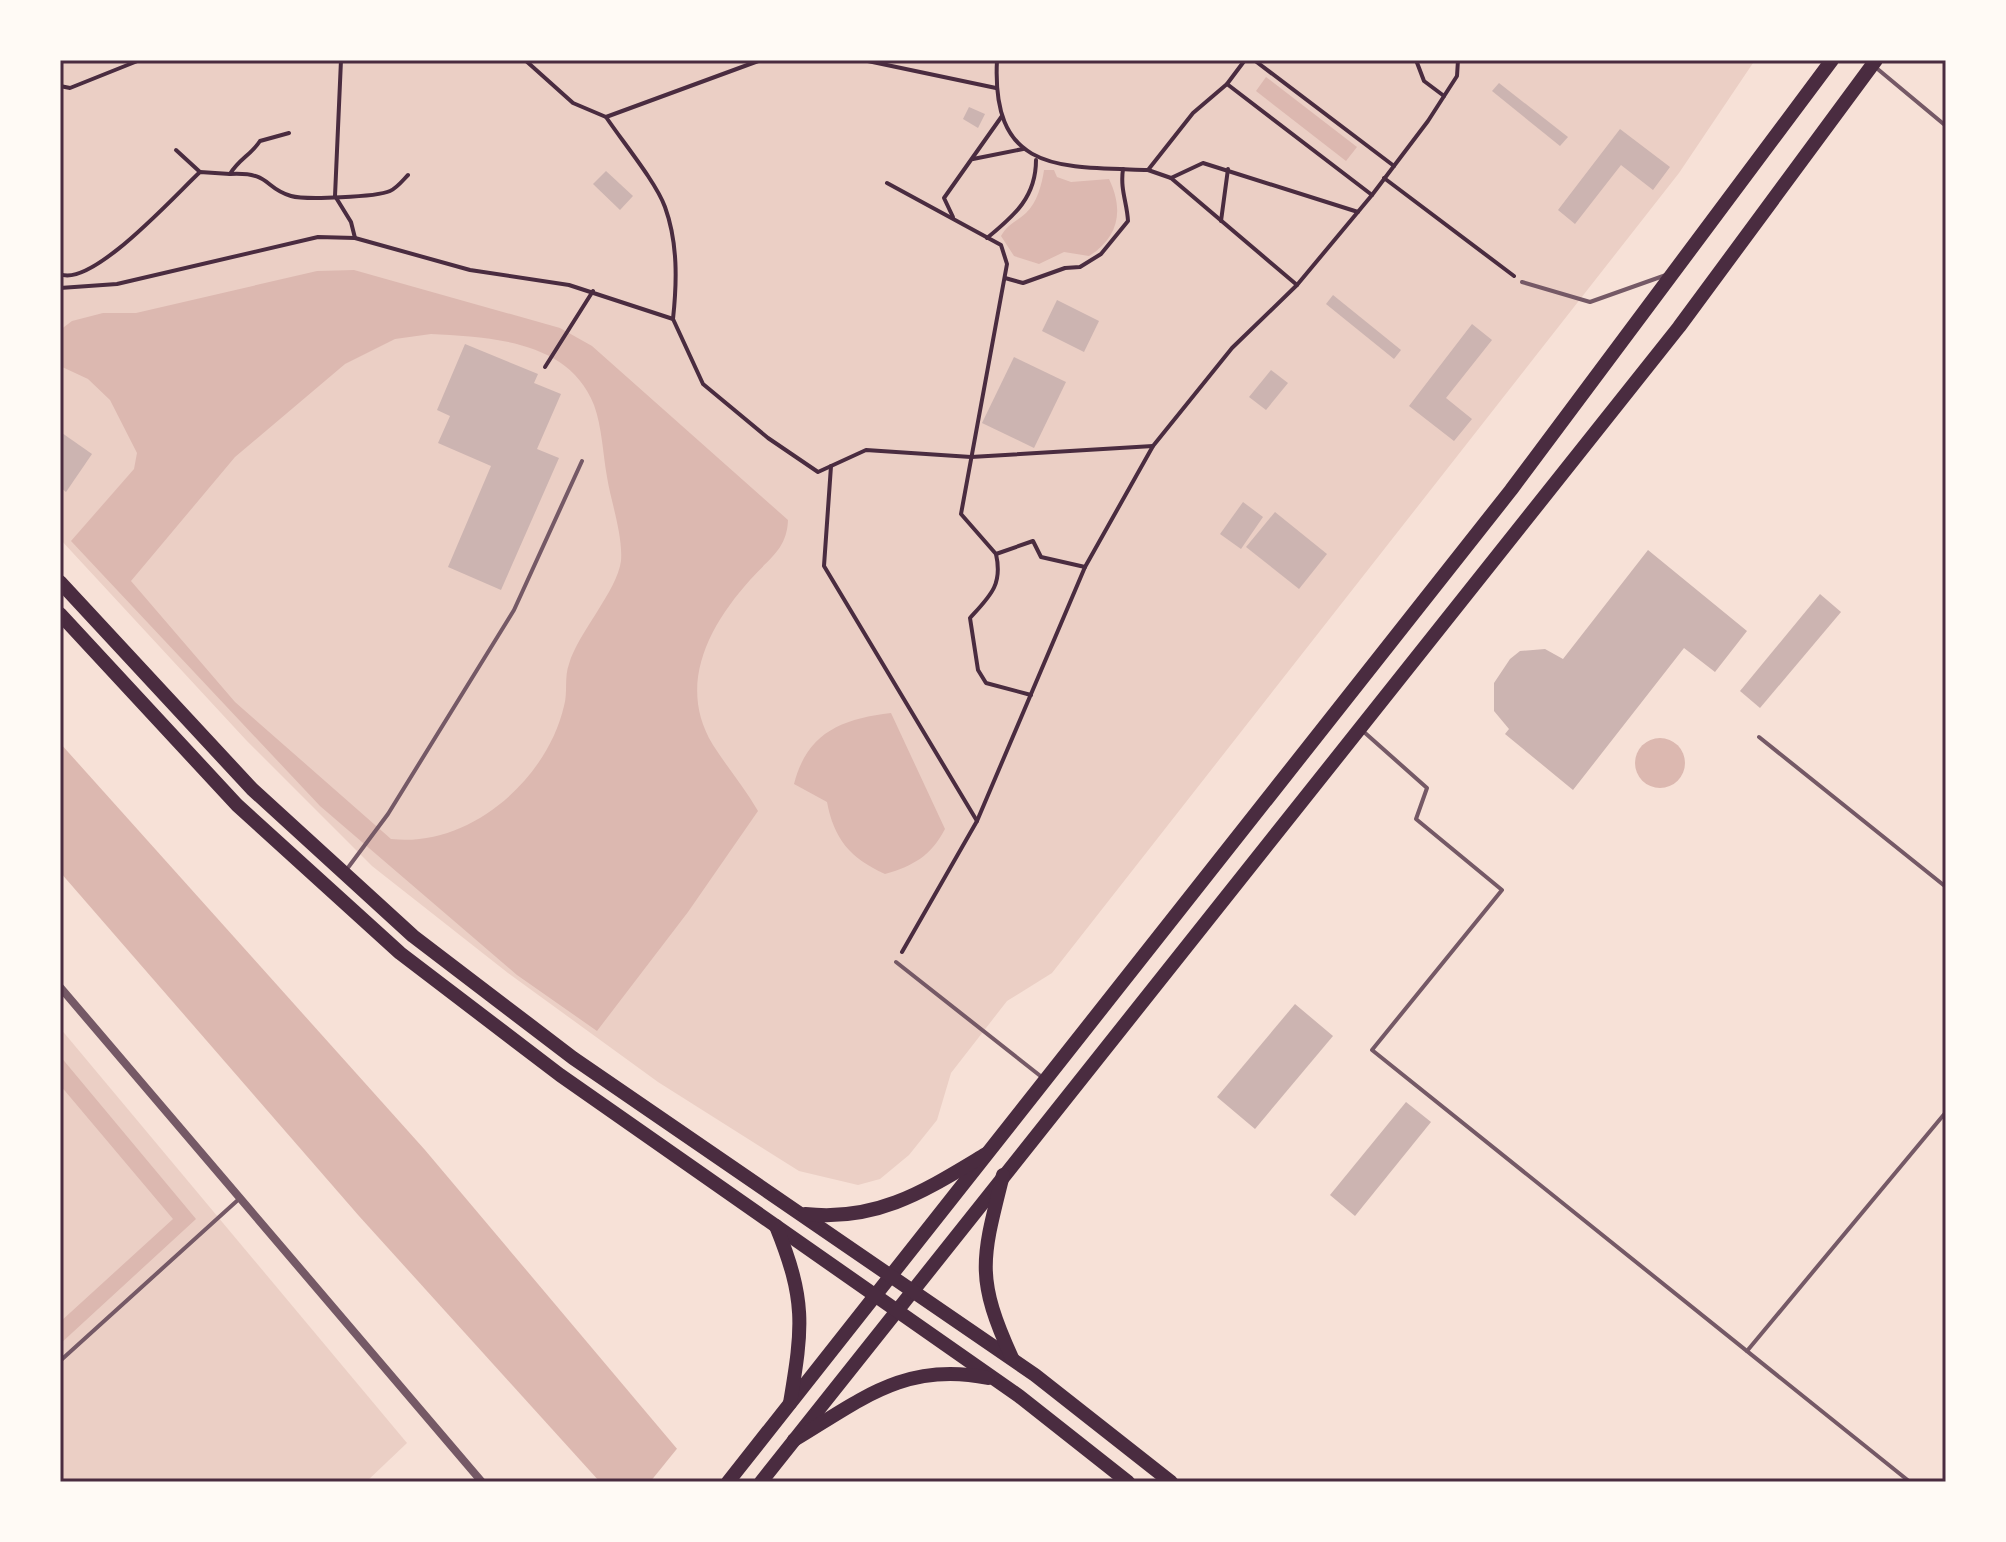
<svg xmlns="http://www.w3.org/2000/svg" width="2006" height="1542" font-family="Roboto,sans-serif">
  <rect width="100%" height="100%" fill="#f7e1d7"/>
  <g fill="#ebcfc5">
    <polygon points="60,60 1755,60 1679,173 1052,973 1007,1001 951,1073 937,1120 909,1155 880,1179 858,1185 799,1171 658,1082 508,973 372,866 246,740 60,539"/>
    <polygon points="60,1028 407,1443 366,1482 60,1482"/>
  </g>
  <g fill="#dcb8b0" fill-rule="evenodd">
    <polygon points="1266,77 1357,147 1346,161 1256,91"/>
    <path d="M1044,170H1054L1057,177L1071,182L1109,179C1124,210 1119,237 1089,256L1064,252L1039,264L1014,256L1001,236C1008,224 1016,222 1026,213C1037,203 1042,184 1044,170Z"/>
    <path d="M354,270L560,328L592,346L788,520C787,550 768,559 750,580C708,627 677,686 713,745C727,767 744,787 758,811L688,912L597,1031L517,975L320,806L71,541L134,469L137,453L110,400L88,379L60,366V330L72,321L103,313H136L317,271ZM431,334C489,337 569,340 594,405C602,427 603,454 607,477C611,502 623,535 621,561C617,591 578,633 569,664C564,677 568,693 564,706C547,780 469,848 391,839L235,702L131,581L235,457L345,364L395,339Z"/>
    <path d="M891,713L945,829C931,856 913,866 885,874C850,858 834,839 827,802L794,784C807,733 841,719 891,713Z"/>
    <circle cx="1660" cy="763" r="25"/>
    <polygon points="60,743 425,1150 705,1482 600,1482 359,1216 60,872"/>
    <polygon points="60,1056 196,1219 60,1344 60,1322 173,1219 60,1085"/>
  </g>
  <polygon fill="#f7e1d7" points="680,1445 709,1482 650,1482"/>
  <g fill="#ccb4b1">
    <polygon points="1499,83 1568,137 1560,146 1492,91"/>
    <polygon points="969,107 985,114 978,128 963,119"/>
    <polygon points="1620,129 1670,167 1653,190 1621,165 1575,224 1558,210"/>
    <polygon points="606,171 633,196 620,210 593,184"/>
    <polygon points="1333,295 1401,350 1394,359 1326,304"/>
    <polygon points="1057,300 1099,321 1084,352 1042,331"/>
    <polygon points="1472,324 1492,340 1446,398 1472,419 1454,441 1409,406"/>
    <polygon points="465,344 538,374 534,383 561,394 537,449 559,458 501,590 448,567 491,466 438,443 450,416 437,410"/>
    <polygon points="1014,357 1066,382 1034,448 982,423"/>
    <polygon points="1271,370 1288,383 1266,410 1249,397"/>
    <polygon points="62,433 92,454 66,492 60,487"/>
    <polygon points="1243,502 1263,517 1241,549 1220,534"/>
    <polygon points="1275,512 1327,554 1299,589 1246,547"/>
    <polygon points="1648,550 1747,631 1715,672 1684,648 1573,790 1505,734 1509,729 1494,711 1494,683 1510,659 1520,651 1545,649 1563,659"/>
    <polygon points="1820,594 1841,612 1760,708 1740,691"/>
    <polygon points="1295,1004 1333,1036 1255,1129 1217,1097"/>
    <polygon points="1406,1102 1431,1122 1355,1216 1330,1195"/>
  </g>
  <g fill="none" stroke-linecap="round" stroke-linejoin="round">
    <g stroke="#4a2c40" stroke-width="4">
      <polyline points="341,60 335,196 351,222 355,238"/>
      <polyline points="525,60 573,103 606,117"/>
      <polyline points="863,60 996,88"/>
      <path d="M997,60C991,174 1061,167 1148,170L1193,113L1227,84L1245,60"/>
      <polyline points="1254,60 1394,166"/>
      <polyline points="1416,60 1424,81 1444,96"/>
      <polyline points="1227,84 1372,195"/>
      <polyline points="60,86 70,88 140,60"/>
      <polyline points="176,150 200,172"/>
      <polyline points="973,159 1023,149"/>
      <polyline points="1148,170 1171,178 1297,285"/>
      <path d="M230,174C272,172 263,188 291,196C305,200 377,197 390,191C397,188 403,180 408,175"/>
      <polyline points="1171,178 1203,163 1358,212"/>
      <polyline points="1384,178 1514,276"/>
      <polyline points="887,183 1001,245 1007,264 961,514 996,554 1033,541 1041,557 1085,567"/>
      <polyline points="953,217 944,198 1002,116"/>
      <polyline points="1221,221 1228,169"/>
      <path d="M987,238C1015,215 1036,197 1036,160"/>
      <path d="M60,274C92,288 175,195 200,172L230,174C239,159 251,155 260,141L289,133"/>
      <path d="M1005,278L1023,283L1065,268L1080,267L1101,254L1128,221C1127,202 1120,190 1123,169"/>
      <polyline points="60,288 117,284 318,237 355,238 470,270 569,285 673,319 703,384 768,438 818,472 866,450 971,457 1153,446"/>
      <path d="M673,319C677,282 678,243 665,207C656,182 622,141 606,117L761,60"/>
      <polyline points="545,367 593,291"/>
      <polyline points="831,466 824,566 977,821"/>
      <path d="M996,554C1003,585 990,596 970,618L978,670L986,683L1031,695"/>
      <polyline points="902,952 977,821 1085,567 1153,446 1232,348 1297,285 1372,195 1428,121 1457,76 1458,60"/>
    </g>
    <g stroke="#755966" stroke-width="4">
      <polyline points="1874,66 1946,126"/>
      <polyline points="1522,282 1590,302 1666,275"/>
      <polyline points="1364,732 1427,788 1416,819 1502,890 1372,1050 1910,1482"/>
      <polyline points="1759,737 1946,887"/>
      <polyline points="347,869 388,814 514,610 582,461"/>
      <polyline points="896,962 1043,1078"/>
      <polyline points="1747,1351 1946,1112"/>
      <polyline points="60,1361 239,1199"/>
    </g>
    <polyline stroke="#755966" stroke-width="8" points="60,987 482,1482"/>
    <g stroke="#4a2c40" stroke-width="14">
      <polyline points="728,1482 1511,490 1832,60"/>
      <polyline points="761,1482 1679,327 1876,60"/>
    </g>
    <g stroke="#4a2c40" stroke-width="14">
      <polyline points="60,582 252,789 413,936 573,1058 1035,1375 1171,1482"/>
      <polyline points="60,614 237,805 400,953 560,1075 1019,1396 1128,1482"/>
      <path d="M1003,1175C982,1259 975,1277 1012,1358"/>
      <path d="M805,1214C878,1222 926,1190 986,1154"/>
      <path d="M776,1226C806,1300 803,1326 790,1403"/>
      <path d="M794,1440C861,1400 905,1361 988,1378"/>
    </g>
  </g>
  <rect width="2006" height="1542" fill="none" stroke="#fffaf5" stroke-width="124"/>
  <rect x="62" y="62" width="1882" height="1418" fill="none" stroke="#4a2c40" stroke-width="3"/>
</svg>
